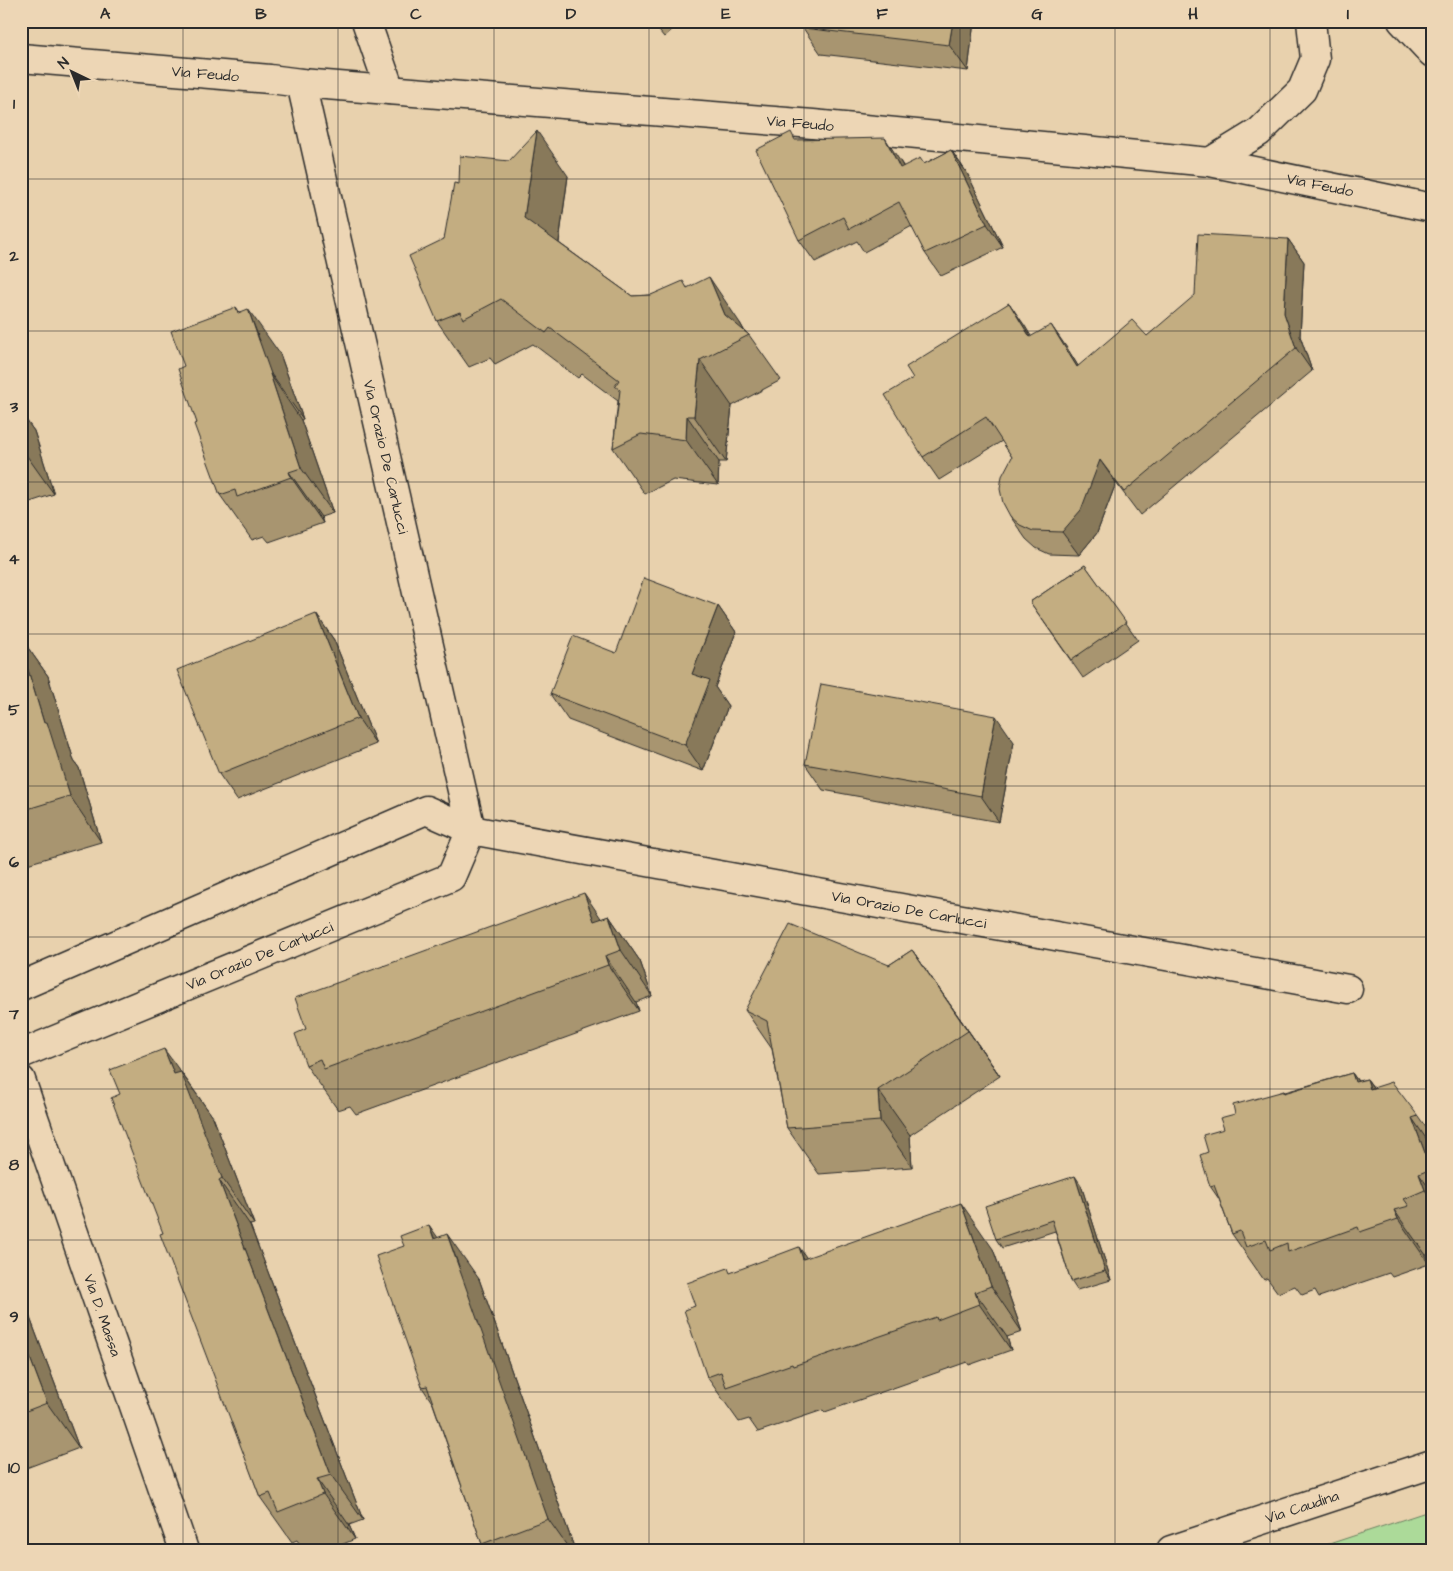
<svg xmlns="http://www.w3.org/2000/svg" width="1453" height="1571" font-family="'Architects Daughter',sans-serif">
  <rect width="100%" height="100%" fill="#e8d1ad"/>
  <filter id="ink" filterUnits="userSpaceOnUse"><feTurbulence type="fractalNoise" baseFrequency=".02" numOctaves="2"/><feDisplacementMap in="SourceGraphic" scale="10" xChannelSelector="R" yChannelSelector="G"/><feConvolveMatrix kernelMatrix="1 2 1 2 8 2 1 2 1" color-interpolation-filters="sRGB"/></filter>
  <g filter="url(#ink)">
    <polygon fill="#acda99" stroke="#6c8262" points="1432,1510 1432,1550 1311,1550"/>
    <g fill="none" stroke-linecap="round" stroke-linejoin="round">
      <g stroke="#2b2b2b" stroke-width="31">
        <g id="street">
          <polyline points="366,21 390,90"/>
          <path id="s1" d="M21,58L270,79L301,83L813,124L1210,162L1432,208"/>
          <polyline points="1210,162 1259,132 1302,90 1315,59 1311,21"/>
          <path id="s2" d="M21,986L426,810L471,830L1348,989"/>
          <path id="s3" d="M21,1054L451,877L471,830L301,83"/>
          <path id="s4" d="M21,1080L184,1550"/>
        </g>
      </g>
      <g stroke="#2b2b2b" stroke-width="31">
        <g id="secondary">
          <path id="s5" d="M1171,1550L1432,1464"/>
        </g>
      </g>
      <g stroke="#2b2b2b" stroke-width="31">
        <polyline id="primary" points="1402,21 1432,53"/>
      </g>
      <use href="#street" stroke="#edd6b5" stroke-width="28"/>
      <use href="#secondary" stroke="#edd6b5" stroke-width="28"/>
      <use href="#primary" stroke="#edd6b5" stroke-width="28"/>
    </g>
    <g fill="#a8956f" stroke="#2b2b2b">
      <polygon points="651,21 682,21 664,37"/>
      <polygon points="974,21 968,71 821,54 803,28"/>
      <polygon points="796,140 900,161 904,167 924,164 951,150 967,173 1003,247 941,276 925,253 912,226 864,252 857,241 815,262 799,240"/>
      <polygon points="509,161 568,176 559,243 632,296 651,295 687,287 740,323 744,330 749,335 781,380 732,406 726,462 719,462 718,485 673,480 645,494 613,448 618,401 582,374 578,378 533,344 495,364 490,358 469,367 437,321 444,239 459,184"/>
      <polygon points="1288,239 1304,262 1300,336 1312,371 1140,515 1116,483 1097,533 1079,555 1049,554 1036,548 1026,539 1010,516 1012,457 1002,441 939,480 923,457 913,378 1009,303 1031,337 1067,348 1078,366 1147,336"/>
      <polygon points="239,312 280,354 303,419 301,420 333,513 321,517 323,523 269,542 264,536 252,540 220,495 197,423 184,366"/>
      <polygon points="21,413 34,431 54,494 21,505"/>
      <polygon points="1085,565 1138,640 1083,678 1030,602"/>
      <polygon points="718,606 736,632 715,687 728,706 703,771 568,720 550,694 616,653"/>
      <polygon points="316,614 334,640 376,744 237,800 219,774"/>
      <polygon points="21,638 48,676 74,761 79,768 101,842 27,864 21,856"/>
      <polygon points="1014,742 999,822 823,790 805,764"/>
      <polygon points="609,916 640,961 652,996 636,1002 639,1011 356,1114 350,1106 338,1110 306,1065 601,919"/>
      <polygon points="912,950 1000,1076 910,1135 912,1167 819,1174 787,1128 772,1049 745,1010 889,965"/>
      <polygon points="180,1072 181,1072 213,1117 254,1224 250,1225 363,1520 349,1525 355,1539 329,1550 304,1550 297,1540 292,1542 260,1497 163,1233"/>
      <polygon points="1352,1073 1358,1081 1367,1079 1374,1088 1418,1116 1432,1136 1432,1254 1426,1255 1429,1264 1392,1277 1389,1273 1319,1297 1315,1290 1302,1295 1295,1286 1278,1293 1267,1278 1264,1280 1232,1234 1219,1199 1210,1186 1208,1152 1224,1129 1284,1091 1285,1092"/>
      <polygon points="1081,1185 1111,1280 1077,1290 1071,1281 1055,1231 1002,1248 996,1239"/>
      <polygon points="438,1237 479,1279 575,1550 486,1550 482,1544 433,1404 422,1387"/>
      <polygon points="993,1249 1022,1332 1007,1337 1011,1350 969,1365 967,1362 825,1412 823,1410 758,1432 749,1419 739,1422 707,1377 695,1306 806,1258"/>
      <polygon points="21,1294 79,1448 21,1470"/>
    </g>
    <g fill="#88795a" stroke="#2b2b2b">
      <polygon points="953,21 974,21 968,71 949,45"/>
      <polygon points="537,131 568,176 556,263 524,218"/>
      <polygon points="885,138 900,161 916,191 900,168"/>
      <polygon points="951,150 967,173 1003,247 987,224"/>
      <polygon points="1288,239 1304,262 1300,336 1312,371 1296,348 1284,313"/>
      <polygon points="709,277 740,323 747,336 725,315"/>
      <polygon points="1009,303 1025,326 1046,361 1030,337"/>
      <polygon points="236,307 260,341 248,309 280,354 303,419 271,374"/>
      <polygon points="1051,325 1067,348 1093,390 1077,367"/>
      <polygon points="700,360 732,406 726,462 694,416"/>
      <polygon points="270,374 301,420 333,513 301,468"/>
      <polygon points="21,413 34,431 54,494 22,449 21,446"/>
      <polygon points="687,416 719,462 718,485 686,440"/>
      <polygon points="1100,460 1116,483 1097,533 1079,555 1062,532"/>
      <polygon points="289,472 321,517 323,523 291,477"/>
      <polygon points="718,606 736,632 715,687 728,706 703,771 685,745 692,674"/>
      <polygon points="316,614 334,640 376,744 358,718"/>
      <polygon points="21,638 48,676 74,761 79,768 101,842 70,796 44,723 21,647"/>
      <polygon points="996,716 1014,742 999,822 981,796"/>
      <polygon points="584,893 615,939 594,921"/>
      <polygon points="609,916 640,961 652,996 621,950"/>
      <polygon points="912,950 944,996 1000,1076"/>
      <polygon points="605,956 636,1002 639,1011 608,965"/>
      <polygon points="164,1049 213,1117 254,1224 222,1178 174,1074"/>
      <polygon points="1352,1073 1384,1119 1355,1082"/>
      <polygon points="1367,1079 1399,1124 1370,1089"/>
      <polygon points="878,1090 910,1135 912,1167 880,1121"/>
      <polygon points="1412,1118 1432,1147 1432,1170 1431,1169"/>
      <polygon points="1419,1174 1432,1192 1432,1199 1425,1190"/>
      <polygon points="1075,1176 1081,1185 1111,1280 1105,1271"/>
      <polygon points="219,1180 250,1225 363,1520 331,1475"/>
      <polygon points="961,1203 993,1249 1022,1332 991,1286"/>
      <polygon points="1394,1210 1426,1255 1429,1264 1398,1219"/>
      <polygon points="429,1225 460,1269 447,1234 479,1279 575,1550 570,1550 548,1519"/>
      <polygon points="799,1247 831,1293 803,1259"/>
      <polygon points="975,1292 1007,1337 1011,1350 979,1304"/>
      <polygon points="21,1294 79,1448 47,1403 21,1334"/>
      <polygon points="317,1479 349,1525 355,1539 323,1494"/>
    </g>
    <g fill="#c3ad81" stroke="#2b2b2b">
      <polygon points="804,21 953,21 949,45 803,28"/>
      <polygon points="537,131 524,218 632,296 651,295 683,281 687,288 709,277 725,315 749,335 700,360 694,416 687,416 686,440 641,434 613,448 620,390 615,386 619,380 550,328 546,333 501,299 463,319 460,312 437,321 409,256 444,239 454,183 459,184 460,156 509,161"/>
      <polygon points="791,132 795,140 885,138 900,168 920,158 924,164 951,150 987,224 925,253 899,202 849,229 843,217 799,240 756,150"/>
      <polygon points="1198,234 1288,239 1284,313 1296,348 1124,492 1100,460 1081,510 1062,532 1033,531 1020,525 1010,516 1003,503 1000,489 1002,476 1012,457 986,417 923,457 885,395 913,378 906,367 1009,303 1030,337 1051,325 1077,367 1132,320 1147,336 1195,295"/>
      <polygon points="236,307 238,313 248,309 271,374 270,374 301,468 289,472 291,477 237,497 235,490 220,495 194,424 197,423 178,369 184,366 171,331"/>
      <polygon points="1085,565 1126,622 1071,660 1030,602"/>
      <polygon points="644,578 718,606 692,674 710,680 685,745 550,694 573,636 616,653"/>
      <polygon points="316,614 358,718 219,774 177,670"/>
      <polygon points="21,647 44,723 47,722 70,796 21,811"/>
      <polygon points="821,684 996,716 981,796 805,764"/>
      <polygon points="584,893 594,921 609,916 621,950 605,956 608,965 324,1069 320,1059 306,1065 295,1034 306,1029 295,998"/>
      <polygon points="790,924 889,965 912,950 968,1031 878,1090 880,1121 787,1128 767,1021 745,1010"/>
      <polygon points="164,1049 174,1074 181,1072 222,1178 219,1180 331,1475 317,1479 323,1494 278,1512 270,1493 260,1497 160,1234 163,1233 111,1098 120,1094 110,1070"/>
      <polygon points="1352,1073 1355,1082 1367,1079 1370,1089 1392,1082 1418,1116 1412,1118 1431,1169 1419,1174 1425,1190 1404,1199 1409,1206 1394,1210 1398,1219 1360,1232 1358,1227 1288,1252 1287,1243 1270,1250 1266,1240 1246,1247 1240,1231 1232,1234 1214,1185 1210,1186 1200,1155 1208,1152 1203,1135 1224,1129 1220,1118 1235,1114 1233,1105 1284,1091 1284,1093"/>
      <polygon points="1075,1176 1105,1271 1071,1281 1052,1220 996,1239 985,1206"/>
      <polygon points="961,1203 991,1286 975,1292 979,1304 937,1320 936,1317 793,1366 792,1364 726,1387 721,1372 707,1377 684,1310 695,1306 687,1283 728,1268 730,1273 799,1247 803,1259"/>
      <polygon points="429,1225 434,1239 447,1234 548,1519 482,1544 427,1386 422,1387 376,1256 404,1246 400,1236"/>
      <polygon points="21,1334 47,1403 21,1413"/>
    </g>
  </g>
  <path fill="none" stroke="#2b2b2b" stroke-width="1" stroke-opacity="0.55" d="M183,21V1550M338,21V1550M494,21V1550M649,21V1550M804,21V1550M960,21V1550M1115,21V1550M1270,21V1550M21,179H1432M21,331H1432M21,482H1432M21,634H1432M21,786H1432M21,937H1432M21,1089H1432M21,1240H1432M21,1392H1432"/>
  <g text-anchor="middle" stroke-width="4" stroke-linejoin="round" paint-order="stroke">
    <g font-size="15" fill="#2b2b2b" stroke="#edd6b5">
      <text dy="5" stroke="none"><textPath href="#s1" startOffset="185">Via Feudo</textPath></text>
      <text dy="5" stroke="none"><textPath href="#s1" startOffset="782">Via Feudo</textPath></text>
      <text dy="5" stroke="none"><textPath href="#s1" startOffset="1306">Via Feudo</textPath></text>
      <text transform="translate(386 457) rotate(77)" y="5">Via Orazio De Carlucci</text>
      <text dy="5" stroke="none"><textPath href="#s2" startOffset="936">Via Orazio De Carlucci</textPath></text>
      <text dy="5" stroke="none"><textPath href="#s3" startOffset="258">Via Orazio De Carlucci</textPath></text>
      <text dy="5" stroke="none"><textPath href="#s4" startOffset="249">Via D. Massa</textPath></text>
      <text dy="5" stroke="none"><textPath href="#s5" startOffset="138">Via Caudina</textPath></text>
    </g>
  </g>
  <rect width="1453" height="1571" fill="none" stroke="#edd6b5" stroke-width="55"/>
  <g transform="translate(72 72) rotate(317)" stroke="#edd6b5" stroke-width="4" paint-order="stroke">
  <path d="M0-4L9 19L0 12L-9 19Z" fill="#2b2b2b"/>
  <text y="-8" font-size="14" font-weight="bold" text-anchor="middle" fill="#2b2b2b">N</text>
  </g>
  <rect x="28" y="28" width="1398" height="1516" fill="none" stroke="#2b2b2b" stroke-width="2"/>
  <g font-size="16" text-anchor="middle" font-weight="bold" fill="#2b2b2b">
    <text x="105" y="19">A</text>
    <text x="261" y="19">B</text>
    <text x="416" y="19">C</text>
    <text x="571" y="19">D</text>
    <text x="726" y="19">E</text>
    <text x="882" y="19">F</text>
    <text x="1037" y="19">G</text>
    <text x="1193" y="19">H</text>
    <text x="1348" y="19">I</text>
    <text x="14" y="109">1</text>
    <text x="14" y="261">2</text>
    <text x="14" y="412">3</text>
    <text x="14" y="564">4</text>
    <text x="14" y="715">5</text>
    <text x="14" y="867">6</text>
    <text x="14" y="1019">7</text>
    <text x="14" y="1170">8</text>
    <text x="14" y="1322">9</text>
    <text x="14" y="1473">10</text>
  </g>
</svg>
